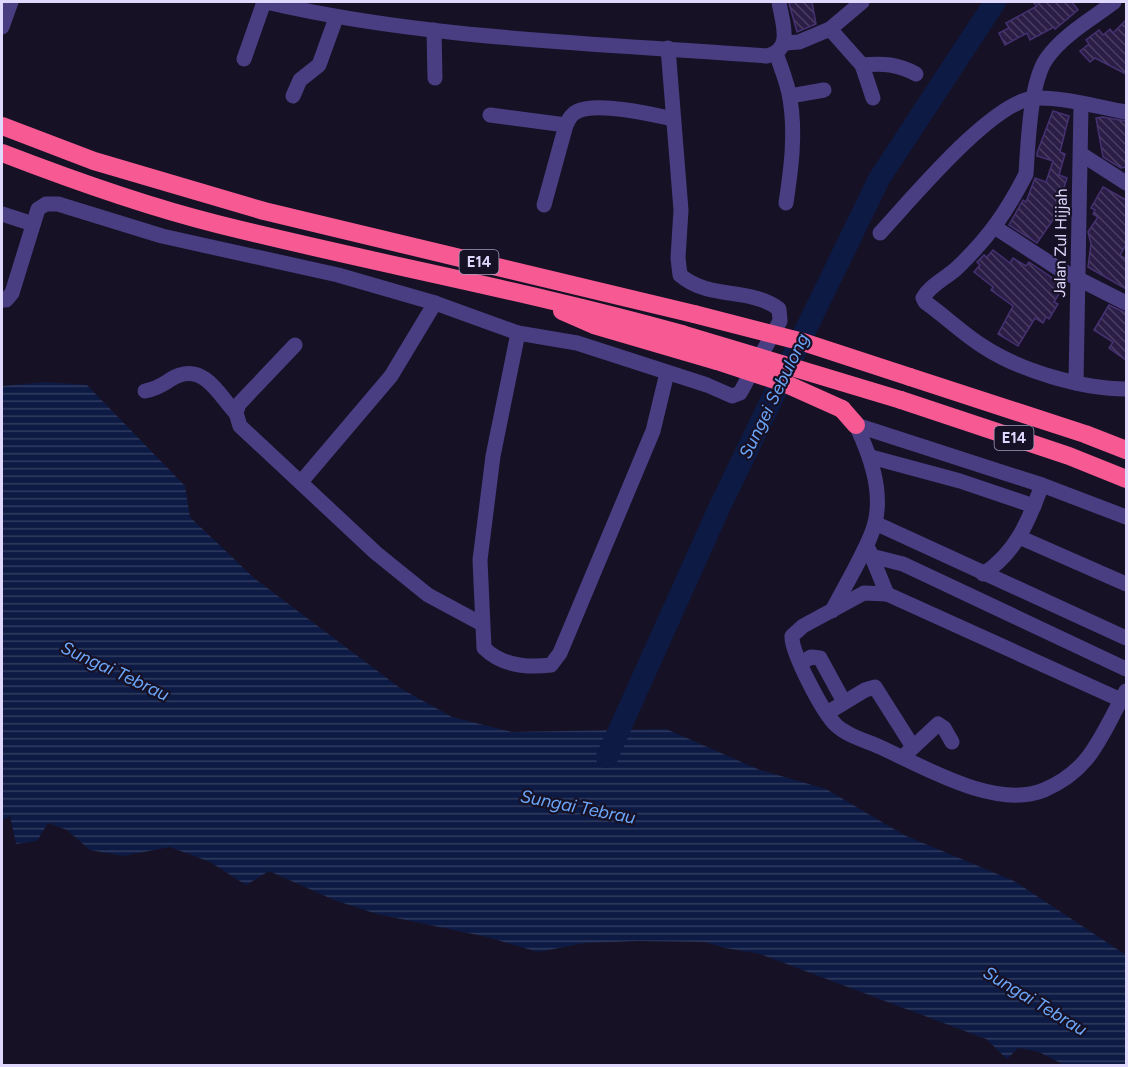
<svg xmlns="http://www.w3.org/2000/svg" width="1128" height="1067" font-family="Figtree,sans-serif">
  <defs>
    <pattern id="water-rules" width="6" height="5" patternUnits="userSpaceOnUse" patternTransform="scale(1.5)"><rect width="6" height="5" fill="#0d1a43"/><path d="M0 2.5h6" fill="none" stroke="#303b5f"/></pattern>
    <pattern id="building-back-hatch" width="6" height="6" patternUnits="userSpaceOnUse" patternTransform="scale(1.5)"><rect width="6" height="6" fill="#2b1e46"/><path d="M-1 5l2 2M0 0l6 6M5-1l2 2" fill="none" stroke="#493e62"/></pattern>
  </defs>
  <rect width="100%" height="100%" fill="#171126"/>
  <polygon fill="url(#water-rules)" points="46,382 87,385 185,486 190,517 254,578 400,688 452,717 512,732 666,729 760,770 826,789 904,835 1014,881 1126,955 1126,1065 1064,1065 1039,1052 1018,1048 1007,1059 986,1039 760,954 725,948 705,942 638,941 585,943 538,952 487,937 377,914 334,900 269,871 246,885 210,862 170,847 123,856 90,850 67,830 48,823 37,841 16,844 10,816 2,821 2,386"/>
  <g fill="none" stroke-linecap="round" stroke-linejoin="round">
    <polyline stroke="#0d1a43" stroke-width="22" points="607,757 720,506 879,179 995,2"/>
  </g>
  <g fill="url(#building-back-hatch)" stroke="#453171" stroke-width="1.5">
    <polygon points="795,2 812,2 816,24 797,32 789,3"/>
    <polygon points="1033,2 1072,2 1078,10 1055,29 1054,27 1030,40 1027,33 1005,45 999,33 1009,28 1006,23 1037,6"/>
    <polygon points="1126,20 1126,74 1095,58 1090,62 1080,51 1089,44 1086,40 1099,30 1103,35 1110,29 1113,33"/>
    <polygon points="1053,111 1069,116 1060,152 1065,154 1059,175 1067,178 1055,217 1037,243 1009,225 1023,200 1026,202 1035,178 1046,182 1053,161 1037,156 1037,153"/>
    <polygon points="1102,117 1126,121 1126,167 1121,168 1103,157 1096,118"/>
    <polygon points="1103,187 1126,200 1126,245 1120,255 1126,259 1126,289 1088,267 1091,244 1088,232 1098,217 1093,214 1095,210 1091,208"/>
    <polygon points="993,250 1010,263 1013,258 1026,266 1029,262 1064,286 1054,302 1058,304 1049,319 1046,317 1043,323 1035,318 1018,346 998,334 1013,306 991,290 993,287 974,272 980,265 977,262 984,255 987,257"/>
    <polygon points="1109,305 1126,313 1126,360 1109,348 1113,342 1094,330"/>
  </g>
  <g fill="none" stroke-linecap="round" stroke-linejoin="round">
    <g stroke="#493e82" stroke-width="15">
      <path d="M266,2C428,40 601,43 767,56C794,50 782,22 779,2"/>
      <path d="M1114,2C1092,19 1063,35 1047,58C1030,81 1028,144 1026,174C1006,213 989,237 958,267C947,278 931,284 923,298L925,302C945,316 963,334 984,347C1021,371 1083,389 1126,389"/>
      <polyline points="2,27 11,2"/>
      <polyline points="830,29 862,2"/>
      <polyline points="434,30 435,78"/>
      <polyline points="785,43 799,42 830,29 862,65 873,98"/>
      <path d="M776,53C781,68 788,84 790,99C796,134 791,169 786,203"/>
      <polyline points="244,59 264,2"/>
      <path d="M862,65C883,63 898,64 916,74"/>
      <polyline points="293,96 300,80 319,65 336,18"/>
      <polyline points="790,96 824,90"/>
      <polyline points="490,115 566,125"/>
      <polyline points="1081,154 1126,183"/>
      <path d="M544,205L566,125C569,119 571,114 578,111C598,102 651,114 673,119"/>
      <polyline points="2,214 33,224"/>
      <polyline points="996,228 1059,269 1126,303"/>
      <path d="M880,233C910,201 993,100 1035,98C1064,97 1097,107 1126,112"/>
      <path d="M2,300H6L12,293L38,209L46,204H58L162,236L338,275L435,303L518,333L577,343L707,385L732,396L740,393L780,321L779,309C750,287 709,300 680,275L678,258L681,210L668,48"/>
      <path d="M518,333L493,456L480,560L484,648C502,666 527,668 551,665L560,653L653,431L667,373"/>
      <polyline points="295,345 239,404 236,413 240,426 376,553 428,595 482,624"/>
      <polyline points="1076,383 1081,105"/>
      <path d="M145,391C165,387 167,379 180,375C206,366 221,398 236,413"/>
      <polyline points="856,425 1042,485 1126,517"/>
      <polyline points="871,457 960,481 1034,506"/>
      <polyline points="301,482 391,376 435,303"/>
      <polyline points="875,523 1126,638"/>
      <polyline points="1019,537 1126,584"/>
      <polyline points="869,550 887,594"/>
      <polyline points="871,556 903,564 1126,669"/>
      <path d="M983,574C1016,553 1029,520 1042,485"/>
      <path d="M832,611C843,589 870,545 875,523C883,490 870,455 856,425"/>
      <polyline points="801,663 811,657 820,658 844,702"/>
      <path d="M1121,700L887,594L864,593L803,626L792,636C791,652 823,713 836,725C847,736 867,741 880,747C924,767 996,810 1044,790C1089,771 1099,740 1121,700L1126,691"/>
      <polyline points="827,713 865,690 875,687 913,747"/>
      <polyline points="907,753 938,724 944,728 952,742"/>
    </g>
    <g stroke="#f75992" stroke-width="18">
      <polyline points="2,126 94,161 264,211 694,314"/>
      <path d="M2,153C72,180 144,206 217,224C372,263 529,291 682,334"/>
      <polyline points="562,311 594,325 717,361"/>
      <polyline points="910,377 1085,434 1126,450"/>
      <polyline points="901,400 1069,456 1126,479"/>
      <polyline points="842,409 856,425"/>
    </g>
    <g stroke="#f75992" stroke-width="18">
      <polyline points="694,314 803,342 910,377"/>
      <polyline points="682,334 901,400"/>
      <polyline points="717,361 784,383 842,409"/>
    </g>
  </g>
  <g text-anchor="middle" stroke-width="4.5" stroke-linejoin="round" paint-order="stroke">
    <g fill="#171126" stroke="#a49cbc" stroke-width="1.5">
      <rect x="459.5" y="250" width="39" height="24" rx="4.5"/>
      <rect x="994.5" y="426" width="39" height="24" rx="4.5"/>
    </g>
    <g font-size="15" font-weight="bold" fill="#e0d8fd">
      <text x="479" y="267">E14</text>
      <text x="1014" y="443">E14</text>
    </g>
    <g font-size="16" fill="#e0d8fd" stroke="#171126">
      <text transform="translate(1060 243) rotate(-89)" y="6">Jalan Zul Hijjah</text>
    </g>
    <g font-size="18" font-style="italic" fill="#6ba6f8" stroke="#171126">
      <text transform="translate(774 396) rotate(-64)" y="6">Sungei Sebulong</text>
      <text transform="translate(115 671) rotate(25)" y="6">Sungai Tebrau</text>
      <text transform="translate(578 807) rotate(11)" y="6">Sungai Tebrau</text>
      <text transform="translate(1035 1001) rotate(31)" y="6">Sungai Tebrau</text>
    </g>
  </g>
  <rect width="1128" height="1067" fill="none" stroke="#e0d8fd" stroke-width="6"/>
</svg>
